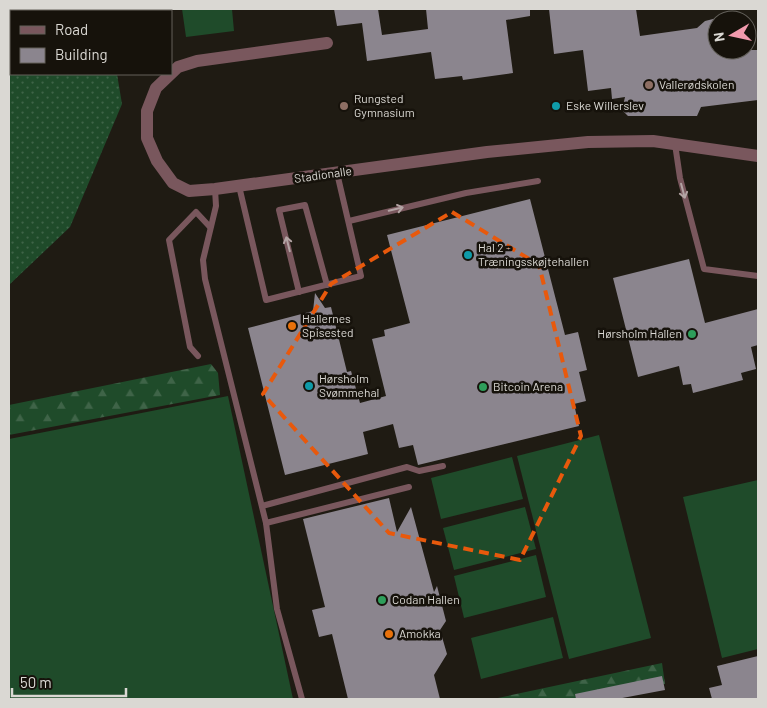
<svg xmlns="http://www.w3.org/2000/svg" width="767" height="708" font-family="Barlow,sans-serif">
  <defs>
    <pattern id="grass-dots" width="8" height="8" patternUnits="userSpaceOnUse" patternTransform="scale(1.25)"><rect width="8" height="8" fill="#1f4b2a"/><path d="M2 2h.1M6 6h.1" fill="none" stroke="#3f6448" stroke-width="1.8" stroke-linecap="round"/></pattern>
    <pattern id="forest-firs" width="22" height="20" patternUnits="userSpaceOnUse" patternTransform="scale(1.25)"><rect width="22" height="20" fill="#1f4b2a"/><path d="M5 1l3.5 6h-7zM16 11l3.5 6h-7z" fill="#3f6448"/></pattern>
  </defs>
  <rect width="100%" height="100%" fill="#1f1b13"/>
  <polygon fill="url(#grass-dots)" points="9,9 105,9 105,11 11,11 11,74 117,74 122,104 70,227 9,285"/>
  <g fill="url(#forest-firs)">
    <polygon points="211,364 218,373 220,395 9,435 9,405"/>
    <polygon points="662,663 665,684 595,699 493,699"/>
  </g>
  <g fill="#1f4b2a">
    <polygon points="182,9 232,9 234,31 186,37"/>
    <polygon points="228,396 293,699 9,699 9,439"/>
    <polygon points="599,435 651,638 569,659 517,456"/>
    <polygon points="512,457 523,499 441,519 431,478"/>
    <polygon points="758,480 758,649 722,658 683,497"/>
    <polygon points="525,507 536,549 454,570 443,528"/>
    <polygon points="536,555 546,597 464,618 454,576"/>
    <polygon points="553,617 563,658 481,679 471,638"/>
  </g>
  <g fill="#8b858e">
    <polygon points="334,9 378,9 382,35 428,29 426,9 530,9 530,16 506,20 513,73 463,80 462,76 435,79 431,52 367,61 362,23 337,26"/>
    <polygon points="549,9 636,9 640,36 697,28 705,21 717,18 717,50 758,50 758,100 701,107 697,116 628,116 622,110 625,97 612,99 611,88 588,91 583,50 554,54"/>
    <polygon points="530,199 565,335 578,332 587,370 579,372 586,401 574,404 579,426 418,465 413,445 399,448 393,424 363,432 368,454 285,475 248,328 313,311 315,293 325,308 331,307 347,372 351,371 360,403 386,396 372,339 385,336 384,330 410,323 387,235"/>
    <polygon points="689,259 705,323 758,309 758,345 751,347 756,369 741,373 743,380 693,393 691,384 683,385 679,366 638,377 613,278"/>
    <polygon points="389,498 397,532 411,507 434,592 437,586 446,621 440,630 447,654 434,675 440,699 348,699 332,634 319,637 312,610 325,607 303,519"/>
    <polygon points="758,656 758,699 712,699 709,688 722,685 717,666"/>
    <polygon points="662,676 665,690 617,699 576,699 575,694"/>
  </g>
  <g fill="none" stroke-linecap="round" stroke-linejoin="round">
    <g stroke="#79575d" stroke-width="6">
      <polyline points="675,144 680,178 704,269 758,276"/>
      <polyline points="239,186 266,300 361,276 337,173"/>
      <polyline points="215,189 216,206 203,260 205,279 266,523 409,487"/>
      <polyline points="349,221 466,193 538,181"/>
      <polyline points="299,292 279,210 305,205 327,285"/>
      <polyline points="198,356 190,347 169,240 196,212 210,227"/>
      <polyline points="262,506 407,467 419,471 443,466"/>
      <polyline points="266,523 277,609 302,699"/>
    </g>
    <polyline stroke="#79575d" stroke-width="12" points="327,43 197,61 178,67 156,88 147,111 147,138 157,161 173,183 189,191 215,189 487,152 588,142 653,141 758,156"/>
  </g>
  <defs><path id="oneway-shaft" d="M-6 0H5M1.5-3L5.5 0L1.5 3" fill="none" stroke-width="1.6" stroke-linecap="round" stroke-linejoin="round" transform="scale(1.25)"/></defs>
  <g stroke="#b3a4a4">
    <use href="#oneway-shaft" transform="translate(683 191) rotate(75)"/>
    <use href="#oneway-shaft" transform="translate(396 209) rotate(-13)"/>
    <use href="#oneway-shaft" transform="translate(288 244) rotate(-104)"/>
  </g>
  <path fill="none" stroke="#e8590c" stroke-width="4" stroke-dasharray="10 6" stroke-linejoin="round" d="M452,212L539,265L581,436L520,560L389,533L263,394L331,284Z"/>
  <g fill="#8d6e63" stroke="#16120b" stroke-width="2">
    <circle cx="649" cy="85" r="5"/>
    <circle cx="344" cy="106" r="5"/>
  </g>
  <g fill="#0f9aa8" stroke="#16120b" stroke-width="2">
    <circle cx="556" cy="106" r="5"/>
    <circle cx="468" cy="255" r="5"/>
    <circle cx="309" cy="386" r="5"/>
  </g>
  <g fill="#e8710a" stroke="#16120b" stroke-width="2">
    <circle cx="292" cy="326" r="5"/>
    <circle cx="389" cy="634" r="5"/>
  </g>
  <g fill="#2e9e5b" stroke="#16120b" stroke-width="2">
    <circle cx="692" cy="334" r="5"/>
    <circle cx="483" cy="387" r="5"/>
    <circle cx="382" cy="600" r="5"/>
  </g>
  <g text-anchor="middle" stroke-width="5" stroke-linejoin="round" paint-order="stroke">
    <g font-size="12" fill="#dad8d3" stroke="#16120b" text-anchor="start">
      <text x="659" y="89">Vallerødskolen</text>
      <text x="354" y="103">Rungsted<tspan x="354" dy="14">Gymnasium</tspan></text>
      <text x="566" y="110">Eske Willerslev</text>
      <text x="478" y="252">Hal 2 -<tspan x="478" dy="14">Træningsskøjtehallen</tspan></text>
      <text x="302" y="323">Hallernes<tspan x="302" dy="14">Spisested</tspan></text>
      <text x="682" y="338" text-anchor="end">Hørsholm Hallen</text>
      <text x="319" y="383">Hørsholm<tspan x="319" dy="14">Svømmehal</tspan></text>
      <text x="493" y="391">Bitcoin Arena</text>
      <text x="392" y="604">Codan Hallen</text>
      <text x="399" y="638">Amokka</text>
    </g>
    <g font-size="12" fill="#dad8d3" stroke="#16120b">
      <text transform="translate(323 175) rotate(-8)" y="4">Stadionalle</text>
    </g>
  </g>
  <rect width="767" height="708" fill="none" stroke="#dad8d3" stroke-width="20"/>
  <rect x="10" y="10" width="162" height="65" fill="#16120b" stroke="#64615b"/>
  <rect x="20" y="26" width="25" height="8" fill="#79575d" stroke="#64615b"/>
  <text x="55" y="35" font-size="15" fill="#dad8d3">Road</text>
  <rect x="20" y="48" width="25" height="15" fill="#8b858e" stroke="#64615b"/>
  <text x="55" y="60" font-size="15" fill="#dad8d3">Building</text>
  <g transform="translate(732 35) rotate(261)"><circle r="24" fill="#16120b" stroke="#64615b"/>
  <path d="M0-4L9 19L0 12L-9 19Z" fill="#f29aad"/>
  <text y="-8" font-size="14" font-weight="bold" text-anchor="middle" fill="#dad8d3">N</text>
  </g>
  <path d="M12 688v8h114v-8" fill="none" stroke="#dad8d3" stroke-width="2.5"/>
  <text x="20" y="688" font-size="15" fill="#dad8d3" stroke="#16120b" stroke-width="4" paint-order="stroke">50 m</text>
</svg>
